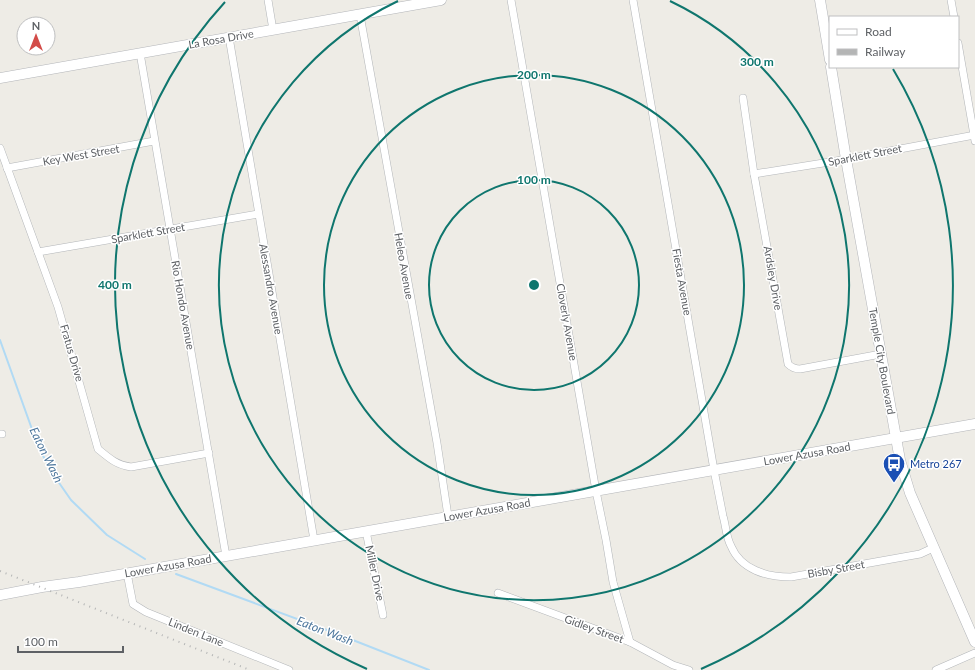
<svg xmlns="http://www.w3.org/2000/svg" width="975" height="670" font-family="Lato,sans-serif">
  <rect width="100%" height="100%" fill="#eeece6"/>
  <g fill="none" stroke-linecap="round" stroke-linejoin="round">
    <g stroke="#b1daf4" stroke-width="2">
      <polyline points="0,340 33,432 42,454 55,477 71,500 107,535 145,559"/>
      <polyline points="176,574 335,633 429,670"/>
    </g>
    <g stroke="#b3b6b9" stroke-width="8">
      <g id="street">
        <polyline points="268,0 273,30"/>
        <polyline points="511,0 596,491 606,540 613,582 630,642"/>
        <path d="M633,0L714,470C717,486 720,501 723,516C726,526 726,537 731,546C741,570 767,577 791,577L920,554L933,548"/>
        <polyline points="951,0 954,17"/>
        <polyline points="360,15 437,443 448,516"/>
        <polyline points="229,37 314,540"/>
        <polyline points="958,43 975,141"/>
        <polyline points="140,53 226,556"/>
        <path d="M743,98L754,174L788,364C792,368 795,369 800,369L881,354"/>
        <path d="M0,148L58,307L98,449C110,459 117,465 131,467L209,453"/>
        <polyline points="7,168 154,141"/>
        <polyline points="754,174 836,161 975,135"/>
        <polyline points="38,252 258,214"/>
        <polyline points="0,434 2,434"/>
        <polyline points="366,531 383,615"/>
        <polyline points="127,573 133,604 146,612 289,670"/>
        <polyline points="498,593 630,642 673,665 689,670"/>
        <polyline points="936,670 975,653"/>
      </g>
    </g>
    <g stroke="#b3b5b9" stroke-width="11">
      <g id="secondary">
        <polyline points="820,0 830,60"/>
        <polyline points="831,67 846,159 900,460 910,493 975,642"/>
        <polyline points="0,78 441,0"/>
        <polyline points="0,595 42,587 79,582 975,424"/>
      </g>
    </g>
    <use href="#street" stroke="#fff" stroke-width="7"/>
    <use href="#secondary" stroke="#fff" stroke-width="10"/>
    <polyline stroke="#b4b5b5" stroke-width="2" stroke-dasharray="1 5" stroke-linecap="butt" points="0,571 250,670"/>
  </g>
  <g fill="none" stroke="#0f766e" stroke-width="2">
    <circle cx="534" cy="285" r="105"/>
    <circle cx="534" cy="285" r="210"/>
    <path d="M670 1A315 315 0 1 1 398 1"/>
    <path d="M367 669A419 419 0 0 1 225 2M893 69A419 419 0 0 1 701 669"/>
  </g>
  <defs>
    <g id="bus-pin" transform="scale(1.15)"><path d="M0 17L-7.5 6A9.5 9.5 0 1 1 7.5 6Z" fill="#1a4fb4" stroke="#fff"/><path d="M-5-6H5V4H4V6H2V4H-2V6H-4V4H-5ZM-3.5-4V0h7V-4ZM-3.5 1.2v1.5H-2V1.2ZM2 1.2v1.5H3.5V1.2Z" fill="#fff"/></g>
  </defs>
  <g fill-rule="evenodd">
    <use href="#bus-pin" x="894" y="464"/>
  </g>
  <g text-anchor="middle" stroke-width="3" stroke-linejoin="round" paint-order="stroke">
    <g font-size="11" fill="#5e6165" stroke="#fff">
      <text transform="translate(221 39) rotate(-10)" y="4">La Rosa Drive</text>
      <text transform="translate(81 155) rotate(-10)" y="4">Key West Street</text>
      <text transform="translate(865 155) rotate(-11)" y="4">Sparklett Street</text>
      <text transform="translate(148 233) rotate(-10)" y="4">Sparklett Street</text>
      <text transform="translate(404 266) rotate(80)" y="4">Heleo Avenue</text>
      <text transform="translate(773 278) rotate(80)" y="4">Ardsley Drive</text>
      <text transform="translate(682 282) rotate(80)" y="4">Fiesta Avenue</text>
      <text transform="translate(271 289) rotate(80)" y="4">Alessandro Avenue</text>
      <text transform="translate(183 305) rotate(80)" y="4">Rio Hondo Avenue</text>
      <text transform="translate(567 322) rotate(80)" y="4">Cloverly Avenue</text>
      <text transform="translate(72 353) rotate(74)" y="4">Fratus Drive</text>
      <text transform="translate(882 361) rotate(80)" y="4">Temple City Boulevard</text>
      <text transform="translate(807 454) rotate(-10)" y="4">Lower Azusa Road</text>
      <text transform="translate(487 510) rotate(-10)" y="4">Lower Azusa Road</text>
      <text transform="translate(168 566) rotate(-10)" y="4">Lower Azusa Road</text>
      <text transform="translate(836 569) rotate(-10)" y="4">Bisby Street</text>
      <text transform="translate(375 573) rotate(78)" y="4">Miller Drive</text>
      <text transform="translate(594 629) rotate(20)" y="4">Gidley Street</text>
      <text transform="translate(196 632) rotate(22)" y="4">Linden Lane</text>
    </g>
    <g font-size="11" fill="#164399" stroke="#fff" text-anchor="start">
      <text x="910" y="468">Metro 267</text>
    </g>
    <g font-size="12" font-style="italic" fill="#4c769c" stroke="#fff">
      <text transform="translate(46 455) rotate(64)" y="4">Eaton Wash</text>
      <text transform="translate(325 631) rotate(21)" y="4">Eaton Wash</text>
    </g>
  </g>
  <circle cx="534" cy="285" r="6" fill="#0f766e" stroke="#fff" stroke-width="2"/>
  <g font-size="12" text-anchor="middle" font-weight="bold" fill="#0f766e" stroke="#fff" stroke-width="3" stroke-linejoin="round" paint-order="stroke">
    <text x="757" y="66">300 m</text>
    <text x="534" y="79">200 m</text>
    <text x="534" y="184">100 m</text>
    <text x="115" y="289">400 m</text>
  </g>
  <rect x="829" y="16" width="130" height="52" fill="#ffffff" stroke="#bfc0c1"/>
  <rect x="837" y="29" width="20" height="6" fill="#ffffff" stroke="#bfc0c1"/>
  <text x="865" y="36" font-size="12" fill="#5e6165">Road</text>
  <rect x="837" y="49" width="20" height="6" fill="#b4b5b5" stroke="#bfc0c1"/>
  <text x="865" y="56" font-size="12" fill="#5e6165">Railway</text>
  <g transform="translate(36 36)"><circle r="19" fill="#ffffff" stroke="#bfc0c1"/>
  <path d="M0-3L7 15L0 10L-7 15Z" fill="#d34c48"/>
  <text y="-6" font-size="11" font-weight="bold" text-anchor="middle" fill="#5e6165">N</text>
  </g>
  <path d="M18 646v6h105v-6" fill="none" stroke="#5e6165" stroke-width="2"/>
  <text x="24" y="646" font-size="12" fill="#5e6165" stroke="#ffffff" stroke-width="3" paint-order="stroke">100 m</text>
</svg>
